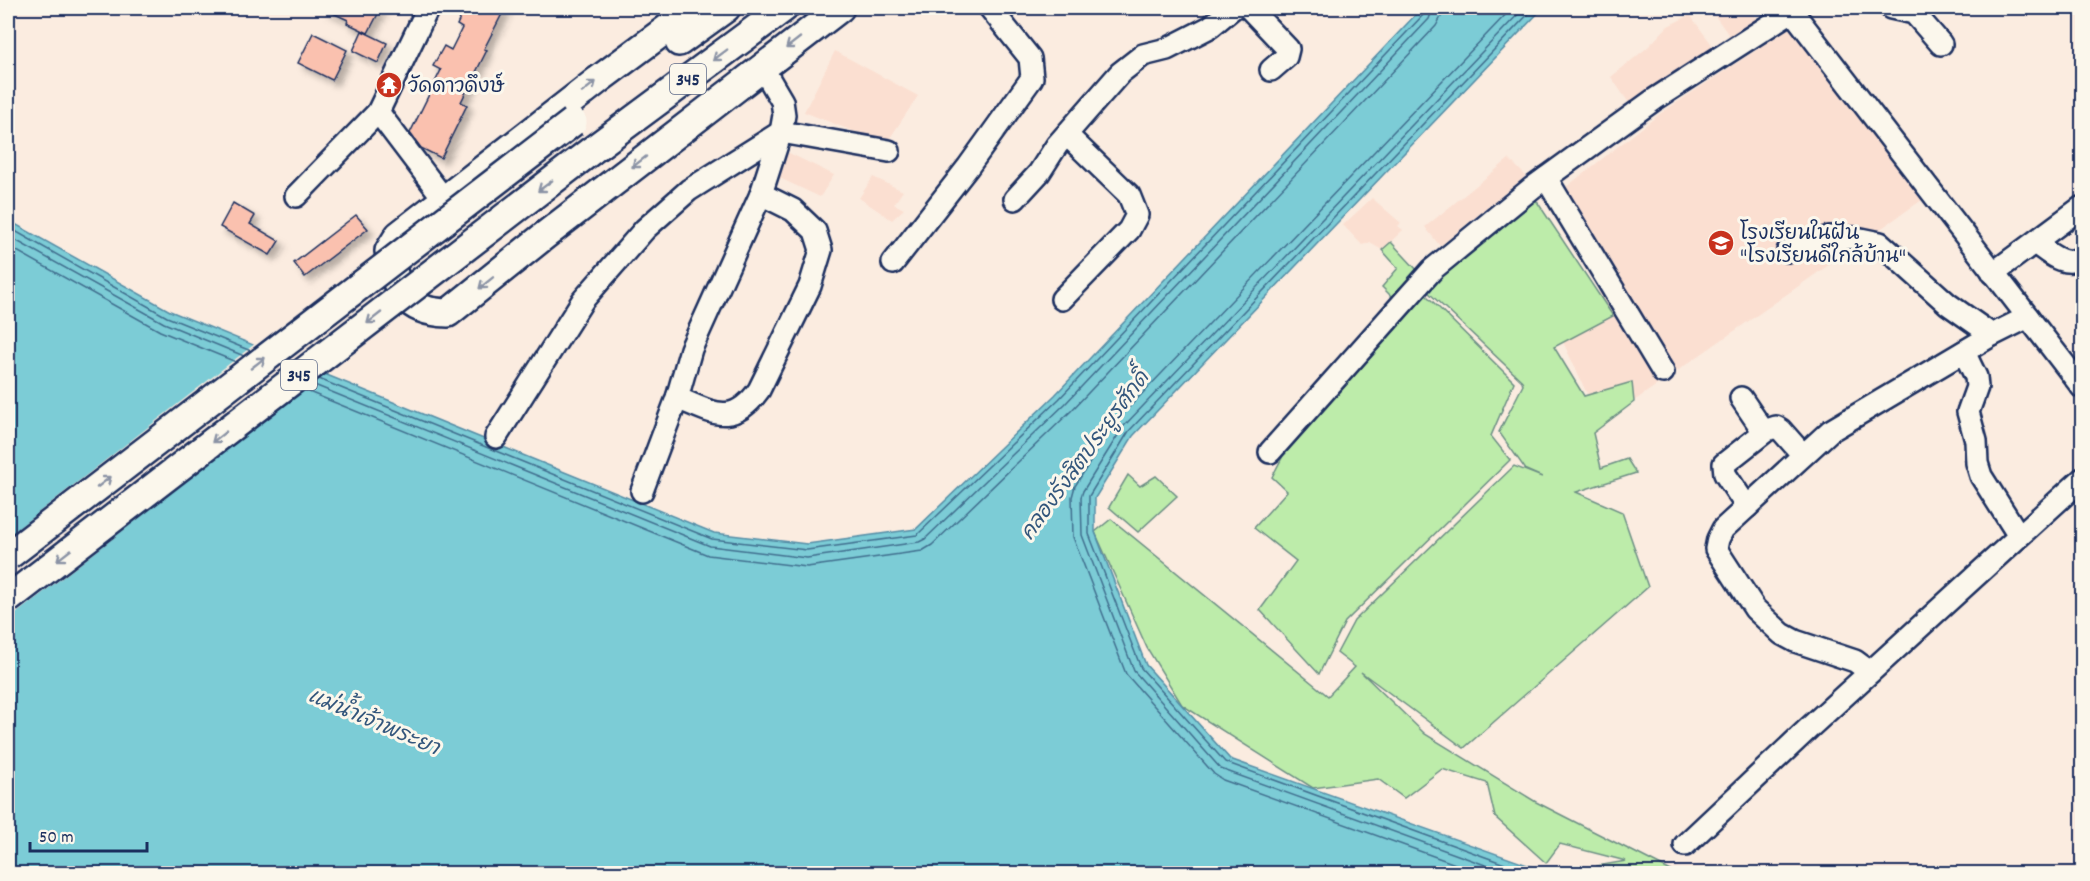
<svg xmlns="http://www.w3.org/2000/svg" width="2090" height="881" font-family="Dekko,'Playpen Sans Thai',sans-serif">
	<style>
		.built { fill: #fbdfd1 }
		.green { fill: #bdecaa; stroke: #6c8e84; stroke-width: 1.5 }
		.water { fill: #7bccd6; stroke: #558da6; stroke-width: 1.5 }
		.pier { fill: #fbece0 }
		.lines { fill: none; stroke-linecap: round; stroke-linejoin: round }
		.shore { stroke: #416e8e; stroke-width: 1.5 }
		.building { fill: #fac1af; stroke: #1b2f5e; stroke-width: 1.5; filter: url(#shadow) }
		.minor-casing { stroke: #1b2f5e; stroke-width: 26 }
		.major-casing { stroke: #1b2f5e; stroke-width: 32 }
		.minor { stroke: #fbf7ec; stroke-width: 21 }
		.major { stroke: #fbf7ec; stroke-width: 27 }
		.major-bridge-casing { stroke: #1b2f5e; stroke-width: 32; stroke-linecap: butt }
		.major-bridge { stroke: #fbf7ec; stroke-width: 27 }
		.oneway { stroke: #8b93a5 }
		.labels { text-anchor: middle; stroke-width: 6; stroke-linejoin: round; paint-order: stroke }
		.shield { fill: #fbf7ec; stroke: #5e6b89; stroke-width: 1.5 }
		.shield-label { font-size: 18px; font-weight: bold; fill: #1b2f5e }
		.poi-label { font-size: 20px; fill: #1b2f5e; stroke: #fbf7ec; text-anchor: start }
		.water-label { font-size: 21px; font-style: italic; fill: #33567c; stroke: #fbf7ec }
	</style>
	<defs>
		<filter id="shadow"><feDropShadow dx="5.5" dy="5.5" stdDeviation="3" flood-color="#0004"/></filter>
	</defs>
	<rect width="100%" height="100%" fill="#fbece0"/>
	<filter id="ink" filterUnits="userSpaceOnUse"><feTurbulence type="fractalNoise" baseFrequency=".0167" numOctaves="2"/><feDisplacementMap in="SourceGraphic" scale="12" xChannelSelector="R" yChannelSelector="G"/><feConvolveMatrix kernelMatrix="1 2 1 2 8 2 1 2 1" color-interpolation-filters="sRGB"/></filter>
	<g filter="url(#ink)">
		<!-- built -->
		<g class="built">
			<polygon points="1713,8 1748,8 1759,23 1731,38 1710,9"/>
			<polygon points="1690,15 1713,46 1695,62 1631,106 1611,77 1648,47 1668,26"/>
			<polygon points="1791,27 1922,200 1601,424 1557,329 1608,285 1552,198 1661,113"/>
			<polygon points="835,51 918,96 886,144 804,112"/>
			<polygon points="783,150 834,175 820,197 769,173"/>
			<polygon points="1509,159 1526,176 1440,246 1425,227"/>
			<polygon points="873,177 903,191 894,204 904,209 892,220 859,198"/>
			<polygon points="1372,198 1401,223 1398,226 1403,230 1382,250 1370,243 1362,245 1343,225"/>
		</g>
		<!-- green -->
		<g class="green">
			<polygon points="1534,197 1613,316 1554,347 1584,396 1632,382 1634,402 1593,433 1601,468 1627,459 1636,473 1576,492 1622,512 1648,587 1464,748 1361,672 1425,734 1536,802 1675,873 1600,873 1597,866 1626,861 1560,844 1546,863 1495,817 1487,783 1442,769 1404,798 1378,779 1313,788 1182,705 1147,648 1095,532 1111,519 1328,696 1355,667 1337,653 1354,621 1514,466 1542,477 1526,470 1499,432 1523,385 1522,381 1428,292 1440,274"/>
			<polygon points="1391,242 1418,271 1391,296 1382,287 1398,268 1382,250"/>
			<polygon points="1426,295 1514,382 1491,436 1510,460 1345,622 1319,674 1260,610 1296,561 1254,528 1287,491 1272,477 1283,456"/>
			<polygon points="1128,475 1140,486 1156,476 1177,496 1138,532 1109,507"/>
		</g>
		<!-- water -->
		<polygon class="water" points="1422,8 1543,8 1133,436 1095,498 1095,532 1146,665 1230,759 1550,873 8,873 8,220 170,311 714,533 807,544 916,529 1055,395"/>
		<!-- pier -->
		<polygon class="pier" points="256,343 327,372 8,620 8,536"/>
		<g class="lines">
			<!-- shore -->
			<g class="shore">
				<polyline points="8,227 167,317 251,351"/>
				<polyline points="8,236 164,323 244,356"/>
				<polyline points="8,246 160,331 236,362"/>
				<polyline points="319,379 712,539 807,550 917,535 1059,399 1424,14 1426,8"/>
				<polyline points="312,384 710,546 807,558 919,542 925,539 1065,404 1429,19 1433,8"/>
				<polyline points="304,390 708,555 807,567 922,551 932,545 1071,411 1436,26 1441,17 1442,8"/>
				<polyline points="1483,874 1223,780 1214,774 1126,674 1073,537 1072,497 1075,486 1116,421 1512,8"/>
				<polyline points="1510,874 1221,769 1134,671 1082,535 1081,497 1083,491 1123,427 1524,8"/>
				<polyline points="1532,874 1225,762 1141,668 1089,534 1089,496 1129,431 1534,8"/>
			</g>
		</g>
		<!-- building -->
		<g class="building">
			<polygon points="322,8 381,8 368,33 347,23 348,20"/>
			<polygon points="465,8 505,8 484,49 487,50 461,102 467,105 441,158 421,148 410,133 441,70 433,66 444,46 451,50 462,28 457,25"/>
			<polygon points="362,31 387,43 378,63 353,51"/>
			<polygon points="313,33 347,50 332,80 298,63"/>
			<polygon points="233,203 255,216 250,224 279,241 270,255 220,227"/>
			<polygon points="356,215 368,229 305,277 294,263"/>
		</g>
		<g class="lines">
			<defs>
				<g id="minor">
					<polyline points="428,8 378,112 444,199"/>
					<polyline points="1249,8 1288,49 1286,57 1271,70"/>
					<polyline points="1891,8 1914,13 1941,44"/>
					<polyline points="1792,11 2082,387"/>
					<polyline points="1546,178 1663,372"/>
					<polyline points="296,196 378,112"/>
					<polyline points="1015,199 1039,173 1057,145 1120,73 1143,55 1167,49 1210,27 1233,8"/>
					<path d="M2035,243C2049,253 2065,269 2082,257"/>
					<polyline points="1788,251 1829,237 1856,238 1880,243 1948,304 1992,335"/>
					<polyline points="893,263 968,167 1032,78 1030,58 990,8"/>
					<polyline points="1993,273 2082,207"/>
					<polyline points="1062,299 1129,230 1137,215 1129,195 1067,135"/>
					<polyline points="1964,352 1976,377 1977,387 1968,412 1976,441 1977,463 1981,476 2019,536"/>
					<path d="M677,398C712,412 732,428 759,390L810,286L821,250L815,231L793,210L761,194"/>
					<polyline points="1741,398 1764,432"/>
					<polyline points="496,437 583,300 645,229 689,190 781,132 889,151"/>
					<polyline points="1270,452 1433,269 1532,188 1655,99 1792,11 1795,8"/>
					<polyline points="642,491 677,398 691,349 761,194 781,132 784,115 782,101 762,67"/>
					<polyline points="1747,507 1725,474 1724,464 1767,430 1776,427 1781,430 1803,455"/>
					<polyline points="1870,672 1855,661 1795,641 1782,634 1755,609 1716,549 1718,539 1723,529 1830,431 1992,335 2028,317"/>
					<polyline points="1685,845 1809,728 2082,479"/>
				</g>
				<g id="major">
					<path d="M695,8L598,80L399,235L389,251C395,290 405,312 448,313L544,236L840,8"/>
					<polyline points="679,42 726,8"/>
					<polyline points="591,151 784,8"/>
				</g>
			</defs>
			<!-- minor casing -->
			<use href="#minor" class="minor-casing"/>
			<!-- major casing -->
			<use href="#major" class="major-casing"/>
			<!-- minor -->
			<use href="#minor" class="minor"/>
			<!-- major -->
			<use href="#major" class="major"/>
			<defs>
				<g id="major-bridge">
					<polyline points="8,556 573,122"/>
					<polyline points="8,599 591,151"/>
				</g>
			</defs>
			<!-- major-bridge casing -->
			<use href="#major-bridge" class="major-bridge-casing"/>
			<!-- major-bridge -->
			<use href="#major-bridge" class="major-bridge"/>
		</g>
		<!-- one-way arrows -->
		<defs><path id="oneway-shaft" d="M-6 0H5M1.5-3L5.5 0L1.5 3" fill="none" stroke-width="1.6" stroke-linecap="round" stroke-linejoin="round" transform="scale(1.5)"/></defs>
		<g class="oneway">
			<use href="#oneway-shaft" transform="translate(793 43) rotate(142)"/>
			<use href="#oneway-shaft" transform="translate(720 55) rotate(143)"/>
			<use href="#oneway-shaft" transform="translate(589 87) rotate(-38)"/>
			<use href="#oneway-shaft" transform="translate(639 162) rotate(142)"/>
			<use href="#oneway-shaft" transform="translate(545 186) rotate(143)"/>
			<use href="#oneway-shaft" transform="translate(486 283) rotate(141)"/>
			<use href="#oneway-shaft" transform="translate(374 318) rotate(142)"/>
			<use href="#oneway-shaft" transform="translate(258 363) rotate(-38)"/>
			<use href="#oneway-shaft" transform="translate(219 437) rotate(142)"/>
			<use href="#oneway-shaft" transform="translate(104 482) rotate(-38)"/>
			<use href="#oneway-shaft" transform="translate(64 555) rotate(142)"/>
		</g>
	</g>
	<!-- icons -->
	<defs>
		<symbol id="temple-disc" viewBox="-11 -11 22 22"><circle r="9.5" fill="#c8321e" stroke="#fbf7ec"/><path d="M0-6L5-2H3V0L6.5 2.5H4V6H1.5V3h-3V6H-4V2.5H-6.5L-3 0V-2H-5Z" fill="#fff"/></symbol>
		<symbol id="school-disc" viewBox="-11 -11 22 22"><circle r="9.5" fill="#c8321e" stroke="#fbf7ec"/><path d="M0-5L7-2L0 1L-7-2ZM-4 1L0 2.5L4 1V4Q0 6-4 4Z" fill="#fff"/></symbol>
	</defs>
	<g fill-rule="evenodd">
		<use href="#temple-disc" x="374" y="70" width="30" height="30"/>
		<use href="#school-disc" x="1706" y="228" width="30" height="30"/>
	</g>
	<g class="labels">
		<!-- shield labels -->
		<g class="shield">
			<rect x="670" y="64" width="36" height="30" rx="4.5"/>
			<rect x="281" y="360" width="36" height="30" rx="4.5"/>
		</g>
		<g class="shield-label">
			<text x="688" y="85">345</text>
			<text x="299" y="381">345</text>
		</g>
		<!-- poi labels -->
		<g class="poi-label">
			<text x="408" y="92">วัดดาวดึงษ์</text>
			<text x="1740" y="239">โรงเรียนในฝัน<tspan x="1740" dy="23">"โรงเรียนดีใกล้บ้าน"</tspan></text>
		</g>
		<!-- water labels -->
		<g class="water-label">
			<text transform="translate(1084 455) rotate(-54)" y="7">คลองรังสิตประยูรศักดิ์</text>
			<text transform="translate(374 721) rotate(23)" y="7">แม่น้ำเจ้าพระยา</text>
		</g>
	</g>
	<!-- margin -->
	<rect width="2090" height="881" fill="none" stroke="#fbf7ec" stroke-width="30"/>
	<rect x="15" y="15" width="2060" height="851" fill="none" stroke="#1b2f5e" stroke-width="2" filter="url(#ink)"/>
	<!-- scale -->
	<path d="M30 842v9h117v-9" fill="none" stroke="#1b2f5e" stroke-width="3"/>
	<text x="39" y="842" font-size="18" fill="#1b2f5e" stroke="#fbf7ec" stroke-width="4.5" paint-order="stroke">50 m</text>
</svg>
